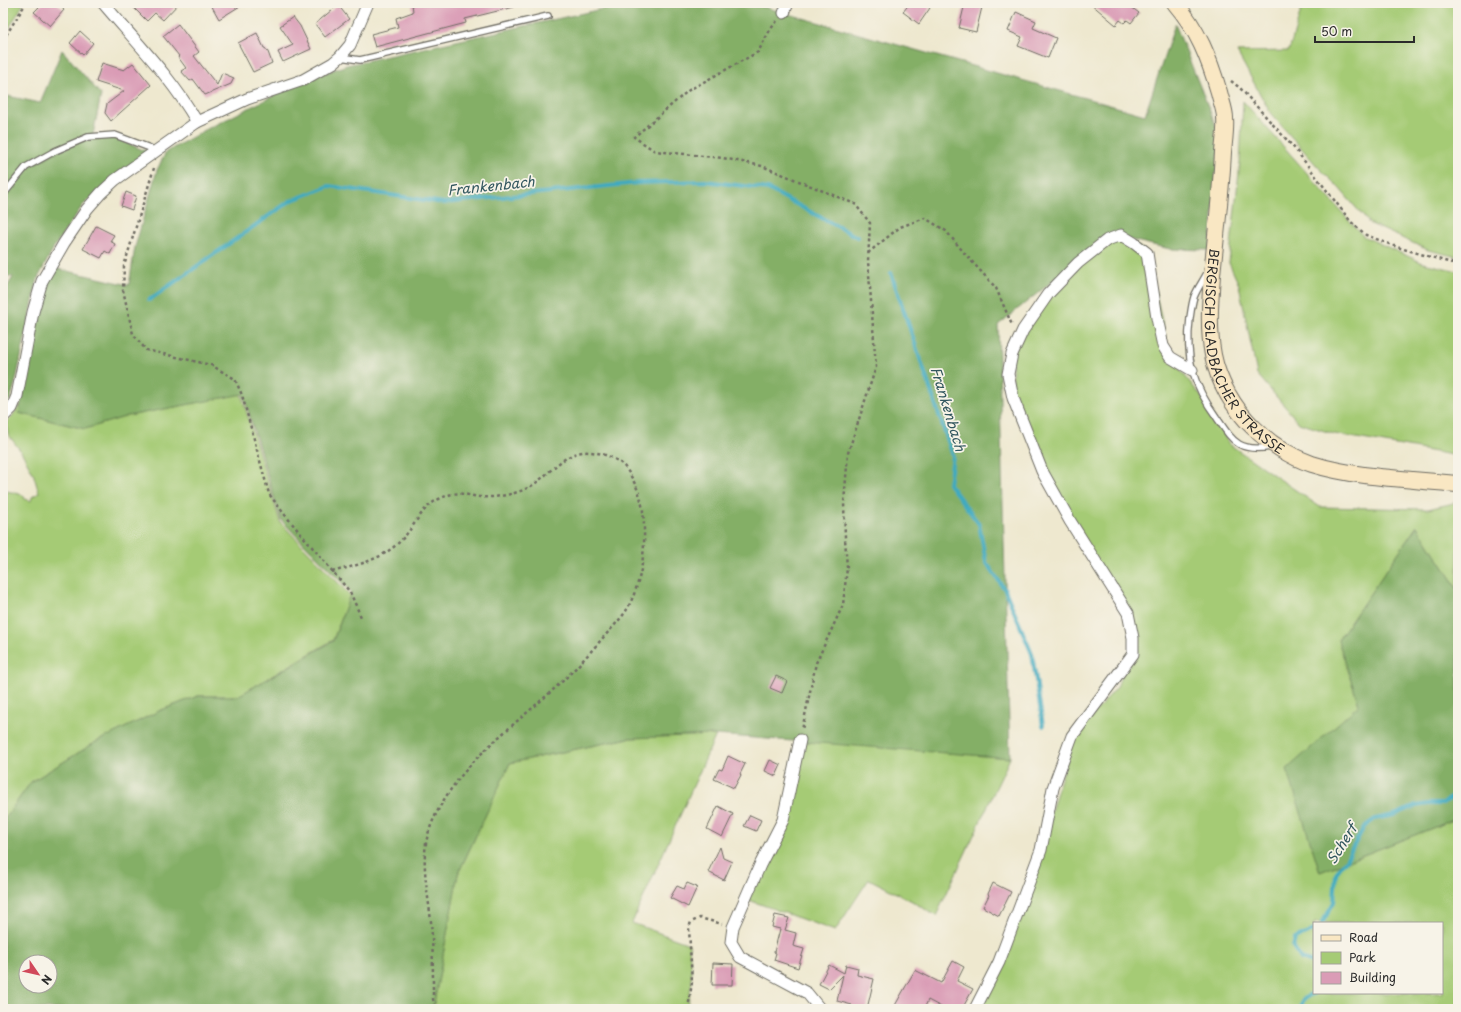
<svg xmlns="http://www.w3.org/2000/svg" width="1461" height="1012" font-family="'Playpen Sans',sans-serif">
	<style>
		.green { fill: #a5cb75; stroke: #687b50; fill-rule: evenodd }
		.forest { fill: #84af66; stroke: #586d48; fill-rule: evenodd }
		.lines { fill: none; stroke-linecap: round; stroke-linejoin: round }
		.stream { stroke: #40aac0; stroke-width: 4 }
		.building { fill: #da9cb6 }
		.lane-casing { stroke: #6f6d64; stroke-width: 8 }
		.street-casing { stroke: #6f6d64; stroke-width: 13 }
		.secondary-casing { stroke: #6f6d64; stroke-width: 18 }
		.path { stroke: #6f6d64; stroke-width: 2.5; stroke-dasharray: 3 3; stroke-linecap: butt }
		.lane { stroke: #fff; stroke-width: 5.5 }
		.street { stroke: #fff; stroke-width: 11 }
		.secondary { stroke: #f9e7c3; stroke-width: 16 }
		.labels { text-anchor: middle; stroke-width: 3.5; stroke-linejoin: round; paint-order: stroke }
		.street-label { font-size: 13px; fill: #2b2b2b; stroke: #f7f3e8 }
		.water-label { font-size: 14px; font-style: italic; fill: #32575f; stroke: #f7f3e8 }
	</style>
	<rect width="100%" height="100%" fill="#f7f3e8"/>
	<filter id="ink" filterUnits="userSpaceOnUse"><feTurbulence type="fractalNoise" baseFrequency=".025" numOctaves="2"/><feDisplacementMap in="SourceGraphic" scale="8" xChannelSelector="R" yChannelSelector="G"/><feConvolveMatrix kernelMatrix="1 2 1 2 8 2 1 2 1" color-interpolation-filters="sRGB"/></filter>
	<filter id="wash" filterUnits="userSpaceOnUse"><feTurbulence type="fractalNoise" baseFrequency=".012" numOctaves="4" result="noise"/><feDisplacementMap in="SourceGraphic" scale="16" xChannelSelector="R" yChannelSelector="G"/><feGaussianBlur stdDeviation="0.9" result="paint"/><feColorMatrix in="noise" values="0 0 0 0 0 0 0 0 0 0 0 0 0 0 0 0 0 1.4 0 .05"/><feComposite in="paint" operator="in"/></filter>
	<g filter="url(#wash)">
		<rect width="100%" height="100%" fill="#eee8cf"/>
		<!-- green -->
		<g class="green">
			<polygon points="3,3 24,3 3,38"/>
			<polygon points="1303,3 1458,3 1458,257 1428,250 1369,223 1340,189 1319,168 1271,114 1237,52 1289,51"/>
			<polygon points="1243,101 1363,236 1423,263 1458,271 1458,456 1334,434 1299,423 1257,374 1239,285 1229,263 1240,163"/>
			<path d="M1107,240L1134,243L1147,253L1170,357L1204,400L1229,444L1320,507L1428,509L1458,502V590L1417,526L1338,640L1359,705L1288,769L1320,872L1458,818V1009H977L1019,915L1074,737L1117,687L1135,637L1107,578L1070,521L1013,398L1012,354L1048,294ZM1314,923H1442V993H1314Z"/>
			<polygon points="241,394 280,522 350,595 333,640 238,696 198,696 159,711 96,742 31,782 3,821 3,484 7,491 23,495 25,499 31,501 32,497 39,493 33,473 22,453 8,434 6,422 10,419 20,405 19,413 85,429 128,416"/>
			<polygon points="716,735 632,923 689,944 692,982 687,1009 433,1009 458,874 510,763 629,738"/>
			<polygon points="800,740 1010,758 936,916 912,901 869,879 835,931 746,899 783,820"/>
		</g>
		<!-- forest -->
		<g class="forest">
			<path d="M629,3H750L1145,115L1175,24L1220,136L1210,250L1170,249L1110,235L998,325L1010,758L716,735L629,738L510,763L458,874L433,1009H3V821L31,782L96,742L159,711L198,696H238L333,641L351,592L281,520L243,394L128,416L85,429L19,413L38,321L48,282L54,268L129,285L135,247L157,170L166,152L205,130L305,80L347,65ZM26,962H50V986H26Z"/>
			<polygon points="62,50 101,95 93,135 26,167 3,194 3,95 40,103"/>
			<polygon points="88,138 115,138 148,152 83,205 54,247 38,278 16,380 10,400 3,407 3,294 13,277 3,275 3,196 27,168 55,153"/>
			<polygon points="1417,526 1458,590 1458,818 1320,872 1287,769 1359,705 1338,640"/>
		</g>
		<g class="lines">
			<!-- stream -->
			<g class="stream">
				<polyline points="891,273 953,456 949,484 979,524 986,562 1005,590 1032,654 1043,726"/>
				<polyline points="149,300 290,201 329,186 444,203 638,183 705,181 768,189 857,237"/>
				<polyline points="1322,923 1334,902 1336,873 1346,860 1364,827 1375,819 1394,815 1416,806 1428,804 1443,804 1458,792"/>
				<polyline points="1314,930 1295,939 1293,947 1301,959 1313,963 1314,965"/>
				<polyline points="1301,1009 1303,999 1314,993"/>
			</g>
		</g>
		<g id="blocks">
			<!-- building -->
			<g class="building">
				<polygon points="43,3 57,3 64,10 50,26 34,12"/>
				<polygon points="129,3 145,3 151,8 156,3 179,3 163,20 155,13 147,21"/>
				<polygon points="210,3 245,3 219,19"/>
				<polygon points="412,3 513,3 514,7 465,19 466,23 375,47 371,34 398,27 396,18 413,12"/>
				<polygon points="910,3 923,3 930,8 919,24 903,12"/>
				<polygon points="965,3 983,3 976,32 959,28"/>
				<polygon points="1090,3 1126,3 1139,13 1131,23 1127,20 1124,23 1120,20 1116,25"/>
				<polygon points="338,5 349,19 325,37 315,24"/>
				<polygon points="1016,12 1036,21 1033,28 1056,38 1048,58 1018,46 1022,37 1008,31"/>
				<polygon points="293,17 300,26 311,49 283,62 278,52 293,45 280,26"/>
				<polygon points="178,24 199,52 194,56 217,85 222,73 234,78 231,84 205,95 193,79 190,81 181,71 186,68 178,57 179,56 163,36"/>
				<polygon points="80,31 93,43 83,55 70,43"/>
				<polygon points="257,33 264,48 265,48 268,52 272,63 253,72 238,43"/>
				<polygon points="102,63 124,70 133,63 151,85 111,121 105,113 107,104 124,91 96,82"/>
				<polygon points="126,192 136,196 132,210 121,206"/>
				<polygon points="96,226 114,235 110,241 115,244 110,254 105,251 101,258 83,249"/>
				<polygon points="776,676 787,681 782,693 770,688"/>
				<polygon points="728,756 745,764 740,774 741,775 734,788 714,779 719,769 722,770"/>
				<polygon points="770,760 781,765 776,776 765,771"/>
				<polygon points="718,806 733,814 722,837 707,829"/>
				<polygon points="750,815 761,820 756,831 744,826"/>
				<polygon points="720,847 723,858 732,862 724,880 708,872"/>
				<polygon points="687,883 697,887 688,907 670,898 677,886 684,889"/>
				<polygon points="993,883 1011,892 999,916 983,907 989,895 988,894"/>
				<polygon points="775,915 789,918 785,930 796,933 793,946 804,949 798,968 774,960 776,953 774,952 780,929 772,927"/>
				<polygon points="953,961 964,967 957,981 973,989 962,1009 945,1009 928,1000 924,1009 893,1009 915,970 941,983"/>
				<polygon points="713,963 733,964 732,985 712,985"/>
				<polygon points="829,965 844,973 846,965 858,968 857,975 874,979 867,1009 850,1009 852,1005 837,1001 843,975 829,989 819,984"/>
			</g>
		</g>
	</g>
	<g filter="url(#ink)">
		<use href="#blocks" fill-opacity="0" stroke="#6f6d64" stroke-width="1"/>
		<g class="lines">
			<defs>
				<g id="lane">
					<polyline points="340,57 360,60 548,16"/>
					<polyline points="3,195 26,167 55,151 88,137 115,135 150,148 155,152"/>
					<path d="M1207,273C1203,281 1197,289 1194,297C1192,303 1191,311 1190,318C1185,359 1193,385 1217,418C1234,443 1239,452 1271,447"/>
				</g>
				<g id="street">
					<path d="M103,3C135,41 172,78 197,122"/>
					<polyline points="784,13 788,3"/>
					<polyline points="3,417 12,408 17,396 33,312 42,281 64,243 87,209 101,193 115,180 197,122 247,99 303,80 333,63 340,57 350,45 368,3"/>
					<polyline points="800,740 783,820 760,865 733,927 731,942 740,957 807,993 820,1009"/>
					<polyline points="975,1009 999,962 1041,850 1053,788 1072,736 1133,654 1133,638 1128,613 1070,521 1042,471 1013,398 1008,374 1012,354 1023,330 1048,294 1078,263 1107,240 1121,235 1134,243 1147,253 1157,318 1163,346 1170,357 1192,370"/>
				</g>
				<g id="secondary">
					<path id="s1" d="M1175,3C1198,30 1209,58 1219,92C1221,101 1225,110 1225,118C1226,129 1224,141 1223,152C1221,193 1216,234 1212,275C1210,302 1208,329 1213,355C1218,381 1234,409 1253,427C1269,443 1291,457 1312,464C1356,478 1412,479 1458,484"/>
				</g>
			</defs>
			<!-- lane casing -->
			<use href="#lane" class="lane-casing"/>
			<!-- street casing -->
			<use href="#street" class="street-casing"/>
			<!-- secondary casing -->
			<use href="#secondary" class="secondary-casing"/>
			<!-- path -->
			<g class="path">
				<polyline points="777,21 770,30 758,52 689,90 634,137 655,151 723,158 762,166 855,204 870,223 868,261 876,367 848,453 844,503 845,538 847,568 843,605 816,663 802,730"/>
				<polyline points="3,40 26,3"/>
				<polyline points="1231,81 1240,88 1295,149 1351,222 1366,235 1397,247 1458,265"/>
				<polyline points="154,168 124,266 123,290 133,334 146,350 211,365 235,379 242,395 269,494 285,515 350,592 361,617"/>
				<polyline points="868,253 900,227 925,218 946,231 966,255 996,288 1012,325"/>
				<path d="M332,572C360,564 384,560 404,537C416,524 422,507 439,499C460,489 461,495 481,497C494,498 511,495 523,490C545,482 558,455 583,452C597,451 613,456 623,465C628,470 633,480 636,486C643,501 644,516 644,532C645,558 639,589 626,611C619,621 609,631 601,640C586,657 571,674 554,689C510,729 456,766 432,823C418,855 428,889 431,922C433,948 433,973 433,999L435,1009"/>
				<polyline points="688,1009 692,982 689,928 691,922 700,918 722,924"/>
			</g>
			<!-- lane -->
			<use href="#lane" class="lane"/>
			<!-- street -->
			<use href="#street" class="street"/>
			<!-- secondary -->
			<use href="#secondary" class="secondary"/>
		</g>
	</g>
	<g class="labels">
		<!-- street labels -->
		<g class="street-label">
			<text dy="5" stroke="none"><textPath href="#s1" startOffset="372">BERGISCH GLADBACHER STRASSE</textPath></text>
		</g>
		<!-- water labels -->
		<g class="water-label">
			<text transform="translate(491 186) rotate(-6)" y="5">Frankenbach</text>
			<text transform="translate(948 409) rotate(73)" y="5">Frankenbach</text>
			<text transform="translate(1342 844) rotate(-58)" y="5">Scherf</text>
		</g>
	</g>
	<!-- margin -->
	<rect width="1461" height="1012" fill="none" stroke="#f7f3e8" stroke-width="16"/>
	<!-- legend -->
	<rect x="1313" y="922" width="130" height="72" fill="#f7f3e8" stroke="#a5a39c"/>
	<rect x="1321" y="935" width="20" height="6" fill="#f9e7c3" stroke="#a5a39c"/>
	<text x="1349" y="942" font-size="12" fill="#2b2b2b">Road</text>
	<rect x="1321" y="952" width="20" height="12" fill="#a5cb75" stroke="#a5a39c"/>
	<text x="1349" y="962" font-size="12" fill="#2b2b2b">Park</text>
	<rect x="1321" y="972" width="20" height="12" fill="#da9cb6" stroke="#a5a39c"/>
	<text x="1349" y="982" font-size="12" fill="#2b2b2b">Building</text>
	<!-- north arrow -->
	<g transform="translate(38 974) rotate(124)"><circle r="19" fill="#f7f3e8" stroke="#a5a39c"/>
	<path d="M0-3L7 15L0 10L-7 15Z" fill="#d1495b"/>
	<text y="-6" font-size="11" font-weight="bold" text-anchor="middle" fill="#2b2b2b">N</text>
	</g>
	<!-- scale -->
	<path d="M1315 36v6h99v-6" fill="none" stroke="#2b2b2b" stroke-width="2"/>
	<text x="1321" y="36" font-size="12" fill="#2b2b2b" stroke="#f7f3e8" stroke-width="3" paint-order="stroke">50 m</text>
</svg>
